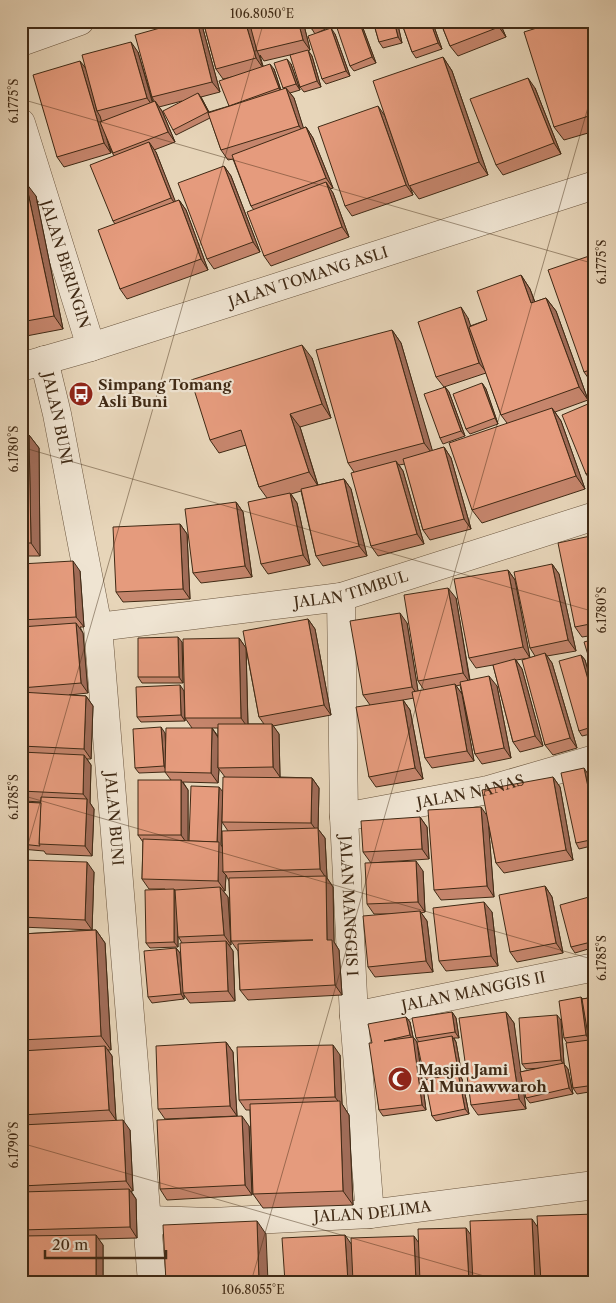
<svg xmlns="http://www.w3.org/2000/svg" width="616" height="1303" font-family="'Libre Caslon Text',serif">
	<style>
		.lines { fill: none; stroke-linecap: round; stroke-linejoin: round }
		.minor-casing { stroke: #6a553e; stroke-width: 29 }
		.minor { stroke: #efe4d2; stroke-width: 28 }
		.wall { fill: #c5856c; stroke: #402a15; fill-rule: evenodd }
		.shaded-wall { fill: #a06c58; stroke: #402a15 }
		.building { fill: #e59b7d; stroke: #402a15 }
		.ticks { fill: none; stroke: #402a15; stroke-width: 1; stroke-opacity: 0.45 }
		.labels { text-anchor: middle; stroke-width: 4.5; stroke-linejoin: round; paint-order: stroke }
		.street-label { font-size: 15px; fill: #402a15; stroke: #efe4d2 }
		.poi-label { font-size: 15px; font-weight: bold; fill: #402a15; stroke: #efe4d2; text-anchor: start }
		.neatline { fill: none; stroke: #402a15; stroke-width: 2 }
		.ticks-label { font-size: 12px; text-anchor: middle; fill: #402a15 }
	</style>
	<rect width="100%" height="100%" fill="#e7d5b9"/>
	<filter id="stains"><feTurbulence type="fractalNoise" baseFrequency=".004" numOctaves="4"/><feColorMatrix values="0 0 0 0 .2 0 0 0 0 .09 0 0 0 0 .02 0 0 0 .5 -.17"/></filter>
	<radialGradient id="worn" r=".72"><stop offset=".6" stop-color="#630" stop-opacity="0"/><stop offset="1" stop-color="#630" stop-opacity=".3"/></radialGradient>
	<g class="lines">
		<defs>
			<g id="minor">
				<polyline points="21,42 80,21"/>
				<path id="s1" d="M21,123L91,347"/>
				<path id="s2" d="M44,360L57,414L98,627L152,1282"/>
				<path id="s3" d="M21,367L91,347L595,185"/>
				<path id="s4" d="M341,597L344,817L354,1016L370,1214"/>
				<path id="s5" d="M98,627L341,597L595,516"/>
				<path id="s6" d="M344,817L488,790L595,759"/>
				<path id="s7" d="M354,1016L595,967"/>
				<path id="s8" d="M148,1220L212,1222L370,1214L595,1185"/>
			</g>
		</defs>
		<!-- minor casing -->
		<use href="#minor" class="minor-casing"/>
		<!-- minor -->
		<use href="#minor" class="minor"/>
	</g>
	<!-- wall -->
	<g class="wall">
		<polygon points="185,21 198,21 203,29 220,92 201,97 209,112 229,106 232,77 223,79 216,69 203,21 303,21 310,50 308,51 312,56 321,87 304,92 300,87 294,54 264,61 260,55 263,66 274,69 281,90 284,89 283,88 291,64 300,90 290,93 294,98 303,128 306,127 313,138 333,188 330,189 333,193 349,237 271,266 264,256 254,210 251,206 233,159 228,160 221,150 210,118 176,135 173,130 182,101 159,107 162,111 175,142 154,150 156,152 175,202 179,200 186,210 208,270 127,299 120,289 115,224 113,221 114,156 108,144 111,153 64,167 57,157 86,70 138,52 153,102 154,101 152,97"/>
		<polygon points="307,21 334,21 336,24 317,33 335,34 350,76 326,84 322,79 315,34"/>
		<polygon points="373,21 397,21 402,43 383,48 379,42"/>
		<polygon points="401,21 432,21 442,49 416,58 412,52"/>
		<polygon points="440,21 499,21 506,37 458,56 450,46"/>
		<polygon points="595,21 595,131 564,140 554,127"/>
		<polygon points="361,23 376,63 354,71 350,66"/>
		<polygon points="443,57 452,71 488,175 419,199 410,187 413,195 352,216 345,206 385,116"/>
		<polygon points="535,88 561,154 503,175 496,165"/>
		<polygon points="224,166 231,176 260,252 214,269 207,259"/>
		<polygon points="21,184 36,196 63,329 21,337"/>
		<polygon points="595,254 595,381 591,382 584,372"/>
		<polygon points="521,275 530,289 535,302 546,298 556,311 588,400 555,412 561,421 585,489 482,523 472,510 507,423 501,415 486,373 444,387 436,377 468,318 470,326 487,320"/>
		<polygon points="392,330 401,343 432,451 444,447 451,458 471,529 430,540 423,530 405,464 399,465 403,471 424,544 378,556 371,546 354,472 348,463"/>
		<polygon points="312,358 331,418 300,427 318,485 344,479 351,489 367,556 323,566 316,556 301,491 291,494 297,503 310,565 268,574 261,564 267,498 259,487 246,445 219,453 210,440"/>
		<polygon points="482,383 486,389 498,424 470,434 466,429"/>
		<polygon points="445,387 449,392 465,436 443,444 440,438"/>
		<polygon points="595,401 595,484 593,484 586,474"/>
		<polygon points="21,435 29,435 39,448 40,556 21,556"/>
		<polygon points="236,502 243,512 252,577 201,583 193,573"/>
		<polygon points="180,524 187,534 190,599 123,602 116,592"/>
		<polygon points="595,535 595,635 582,637 575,627"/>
		<polygon points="21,564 80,571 84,627 80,627 83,633 88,693 69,695 86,696 93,706 91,759 87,759 91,765 90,803 94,809 92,856 46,854 44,851 21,849 21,802 41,803 41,802 24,801 21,797"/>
		<polygon points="552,564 559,574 576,651 547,656 552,663 577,748 553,755 545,745 530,658 516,660 522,669 543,746 520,752 513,742 493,665 476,668 469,658 508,570 515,580 530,658 535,656 530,648"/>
		<polygon points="456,598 470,680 497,686 511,758 482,764 475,754 460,685 456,686 462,694 474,761 432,768 425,758 414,698 403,700 410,710 423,779 376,787 369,777 370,705 363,695 407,623 418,691 424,690 418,681"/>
		<path d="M308,619L315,629L331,715L273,726L279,734L280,777L312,778L319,788L318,829L325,838L327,878L333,887L334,942L339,950L342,995L248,1000L240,990L238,951L231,941L229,881L226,875L225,891H223L228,897L231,945H229L233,951L235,1001L190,1003L184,995V999L152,1003L148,997L176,948L180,953L181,966L182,943L178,936V947L150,948L146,943L165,889H149L142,879L143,842L138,835L171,780L165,772L139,773L135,768L165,733L166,744L192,728L185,718L239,638L246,648ZM246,648L259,717L264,724H248ZM212,728H218V736ZM219,769L225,777L223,792L189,841H188V790L183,782L218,783ZM222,804V822L228,831L222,847L221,845Z"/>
		<polygon points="182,642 183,683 142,683 138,677"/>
		<polygon points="581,655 585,660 595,696 595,733 582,736 579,731"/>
		<polygon points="184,691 185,721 141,722 137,717"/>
		<polygon points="588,774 595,807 595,845 579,849 576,843"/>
		<polygon points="553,777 560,787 573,860 504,873 496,863 488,821 494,897 441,900 434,890 487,816"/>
		<polygon points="420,817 427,827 429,859 371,863 363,852"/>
		<polygon points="21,860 94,872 92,930 21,927"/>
		<polygon points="423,871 425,912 421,913 427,921 433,972 375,977 368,967 393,914 374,914 367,904"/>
		<polygon points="545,886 552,897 563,953 517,962 510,952"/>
		<polygon points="593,903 595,908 595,947 575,953 571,947"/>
		<polygon points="492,912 498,966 446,971 439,961"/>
		<polygon points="96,930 105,943 111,1050 108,1050 112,1056 116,1120 130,1130 133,1191 131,1191 136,1199 137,1238 98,1239 103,1245 103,1282 21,1282 21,934"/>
		<polygon points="581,997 582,999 595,997 595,1091 577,1094 573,1088 567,1043 564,1038"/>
		<polygon points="452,1012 456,1018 459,1038 454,1038 456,1042 462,1076 460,1076 462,1079 469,1114 436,1121 432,1116 427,1080 424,1076 419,1042 416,1038"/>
		<polygon points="506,1012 514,1023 520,1072 542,1068 526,1069 522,1064 561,1020 564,1064 568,1069 573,1094 530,1103 526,1098 521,1075 526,1109 478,1115 471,1105"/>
		<polygon points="406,1017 410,1022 413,1037 417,1042 426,1110 383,1116 379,1110 372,1043"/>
		<polygon points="226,1042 233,1052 237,1116 165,1119 158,1109"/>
		<polygon points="340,1055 342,1104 349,1115 353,1205 263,1208 253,1194 250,1110 246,1110 239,1100"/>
		<polygon points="249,1126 252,1195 167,1200 160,1189"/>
	</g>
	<!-- shaded-wall -->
	<g class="shaded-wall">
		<polygon points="197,21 198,21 203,29 220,92 212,82"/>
		<polygon points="245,21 250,21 257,51 259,55 263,68 256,58"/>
		<polygon points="298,21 303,21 310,50 303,40"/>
		<polygon points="359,21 360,21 361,23 376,63 372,57"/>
		<polygon points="394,21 397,21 402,43 398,37"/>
		<polygon points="430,21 432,21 442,49 438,43"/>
		<polygon points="496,21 499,21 506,37 499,27"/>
		<polygon points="331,28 335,34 350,76 346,71"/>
		<polygon points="131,42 138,52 154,108 147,98"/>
		<polygon points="308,50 312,56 321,87 317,81"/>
		<polygon points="443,57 452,71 488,175 479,162"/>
		<polygon points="287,59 291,64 300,90 296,84"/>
		<polygon points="80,61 88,71 97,111 100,116 111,153 104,143"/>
		<polygon points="270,64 274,69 282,94 279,88"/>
		<polygon points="528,78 535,88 561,154 554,143"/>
		<polygon points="286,88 294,98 306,136 299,126"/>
		<polygon points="198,93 202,99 212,118 208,112"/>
		<polygon points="155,101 162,111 175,142 168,132"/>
		<polygon points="378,106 385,116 413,195 406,185"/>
		<polygon points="306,127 313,138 333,188 326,178"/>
		<polygon points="149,142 156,152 178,208 171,198"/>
		<polygon points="224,166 231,176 260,252 253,242"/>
		<polygon points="326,182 333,193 349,237 342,227"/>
		<polygon points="26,183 36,196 63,329 54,316"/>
		<polygon points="179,200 186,210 208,270 201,259"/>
		<polygon points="521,275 530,289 540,317 531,303"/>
		<polygon points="546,298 556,311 588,400 579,387"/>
		<polygon points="461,307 468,318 487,373 479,363"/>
		<polygon points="392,330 401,343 434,456 424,443"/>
		<polygon points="302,345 312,358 331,418 322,404"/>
		<polygon points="482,383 486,389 498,424 495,418"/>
		<polygon points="445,387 449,392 465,436 461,431"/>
		<polygon points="552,408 561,421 585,489 576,476"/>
		<polygon points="290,414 300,427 318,486 309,472"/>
		<polygon points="29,435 39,448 40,556 31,543"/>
		<polygon points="444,447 451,458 471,529 464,519"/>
		<polygon points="396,461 403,471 424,544 417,534"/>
		<polygon points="344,479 351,489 367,556 359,546"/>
		<polygon points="290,493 297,503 310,565 303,555"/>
		<polygon points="236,502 243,512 252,577 245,566"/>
		<polygon points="180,524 187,534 190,599 183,589"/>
		<polygon points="73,561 80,571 84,627 76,617"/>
		<polygon points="552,564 559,574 576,651 568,640"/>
		<polygon points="508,570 515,580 530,658 523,647"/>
		<polygon points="448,588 456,598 470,683 463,673"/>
		<polygon points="400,613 407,623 419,697 412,687"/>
		<polygon points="308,619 315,629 331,715 324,705"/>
		<polygon points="76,623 83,633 88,693 81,683"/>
		<polygon points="178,637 182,642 183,683 179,677"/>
		<polygon points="239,638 246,648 248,728 241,718"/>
		<polygon points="545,653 552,663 577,748 570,738"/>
		<polygon points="581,655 585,660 595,696 595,704"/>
		<polygon points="515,659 522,669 543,746 535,736"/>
		<polygon points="489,676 497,686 511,758 504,748"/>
		<polygon points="455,684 462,694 474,761 467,751"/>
		<polygon points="180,685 184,691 185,721 181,715"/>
		<polygon points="86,696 93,706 91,759 84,749"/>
		<polygon points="403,700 410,710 423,779 415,768"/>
		<polygon points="272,724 279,734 280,777 273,767"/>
		<polygon points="161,727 165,733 167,772 164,766"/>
		<polygon points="212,728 219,739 218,768 219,769 218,783 211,773"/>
		<polygon points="84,755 91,765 90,803 94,809 92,856 85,846 87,799 83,794"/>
		<polygon points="584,768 588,774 595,807 595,820"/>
		<polygon points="553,777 560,787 573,860 566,850"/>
		<polygon points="312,778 319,788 318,829 325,838 327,878 333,887 334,942 339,950 342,995 335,985 327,940 326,878 320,869 318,833 311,823"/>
		<polygon points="181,780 188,790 188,845 181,835"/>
		<polygon points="219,787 223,792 221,845 226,852 223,872 226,875 225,891 218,881 217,844"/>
		<polygon points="481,807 488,817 494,897 487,886"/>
		<polygon points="420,817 427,827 429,859 422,849"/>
		<polygon points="416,861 423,871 425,912 418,902"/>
		<polygon points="87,862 94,872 92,930 85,920"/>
		<polygon points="545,886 552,897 563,953 556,943"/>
		<polygon points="220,887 228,897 231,945 224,935"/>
		<polygon points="174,889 177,895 178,947 174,942"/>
		<polygon points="589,897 593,903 595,908 595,917"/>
		<polygon points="484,902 492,912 498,966 491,956"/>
		<polygon points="420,911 427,921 433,972 426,961"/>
		<polygon points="96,930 105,943 111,1050 101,1036"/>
		<polygon points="226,941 233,951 235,1001 228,991"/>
		<polygon points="176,948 180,953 184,993 183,993 184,995 184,999 181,994"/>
		<polygon points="581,997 585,1003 590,1041 586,1035"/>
		<polygon points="452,1012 456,1018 459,1038 455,1032"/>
		<polygon points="506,1012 514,1023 526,1109 519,1099"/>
		<polygon points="557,1015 561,1020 564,1064 568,1069 573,1094 569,1088 564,1066 561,1060"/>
		<polygon points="406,1017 410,1022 413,1037 417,1042 426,1110 422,1105 413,1040 410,1035"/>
		<polygon points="452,1036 456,1042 462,1076 458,1070"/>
		<polygon points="226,1042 233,1052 237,1116 230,1106"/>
		<polygon points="333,1045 340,1055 342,1104 349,1115 353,1205 343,1191 340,1104 335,1097"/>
		<polygon points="105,1046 112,1056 116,1120 109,1110"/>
		<polygon points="458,1073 462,1079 469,1114 465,1109"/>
		<polygon points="242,1116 249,1126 252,1195 245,1185"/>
		<polygon points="123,1120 130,1130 133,1191 126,1181"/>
		<polygon points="129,1189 136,1199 137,1238 130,1227"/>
		<polygon points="532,1219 539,1229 541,1282 535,1282"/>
		<polygon points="257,1221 266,1234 268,1282 259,1282"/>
		<polygon points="466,1228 473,1238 475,1282 469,1282"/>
		<polygon points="96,1235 103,1245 103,1282 96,1282"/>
		<polygon points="345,1235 352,1245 354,1282 348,1282"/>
		<polygon points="414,1236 421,1246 422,1282 416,1282"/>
	</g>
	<!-- building -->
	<g class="building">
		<polygon points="185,21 197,21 212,82 152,97 135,35"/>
		<polygon points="203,21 245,21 256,58 216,69"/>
		<polygon points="249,21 298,21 303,40 257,51"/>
		<polygon points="307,21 327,21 311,29"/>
		<polygon points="346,21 359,21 372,57 350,66 336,25"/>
		<polygon points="373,21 394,21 398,37 379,42"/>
		<polygon points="401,21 430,21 438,43 412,52"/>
		<polygon points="440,21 496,21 499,27 450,46"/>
		<polygon points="559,21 595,21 595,114 554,127 524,32"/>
		<polygon points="331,28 346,71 322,79 308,36"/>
		<polygon points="131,42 147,98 97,111 82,55"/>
		<polygon points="308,50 317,81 300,87 290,55"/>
		<polygon points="443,57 479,162 409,186 373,81"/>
		<polygon points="287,59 296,84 283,88 274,63"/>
		<polygon points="80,61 104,143 57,157 33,75"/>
		<polygon points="270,64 279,88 229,106 219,81"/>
		<polygon points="528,78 554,143 496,165 470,99"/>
		<polygon points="286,88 299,126 221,150 208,113"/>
		<polygon points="198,93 208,112 173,130 163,111"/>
		<polygon points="155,101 168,132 113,153 100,122"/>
		<polygon points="378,106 406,185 345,206 318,127"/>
		<polygon points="306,127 326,178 251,206 232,155"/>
		<polygon points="149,142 171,198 113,221 90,165"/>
		<polygon points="224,166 253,242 207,259 178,183"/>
		<polygon points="326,182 342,227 264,256 247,212"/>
		<polygon points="26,183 54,316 21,322 21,184"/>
		<polygon points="179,200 201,259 120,289 98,230"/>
		<polygon points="595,254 595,368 584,372 548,270"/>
		<polygon points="521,275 531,303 546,298 579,387 501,415 469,327 487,320 477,291"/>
		<polygon points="461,307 479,363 436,377 418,322"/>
		<polygon points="392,330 424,443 348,463 316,350"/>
		<polygon points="302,345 322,404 290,414 309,472 259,487 241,430 210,440 191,380"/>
		<polygon points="482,383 495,418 466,429 453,394"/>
		<polygon points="445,387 461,431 440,438 424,394"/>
		<polygon points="595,401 595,471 586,474 562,415"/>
		<polygon points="552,408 576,476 472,510 449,443"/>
		<polygon points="21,435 29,435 31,543 21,543"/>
		<polygon points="444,447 464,519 423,530 403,459"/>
		<polygon points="396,461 417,534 371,546 351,473"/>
		<polygon points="344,479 359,546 316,556 301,489"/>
		<polygon points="290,493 303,555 261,564 248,502"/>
		<polygon points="236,502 245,566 193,573 185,509"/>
		<polygon points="180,524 183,589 116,592 113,527"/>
		<polygon points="595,535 595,623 575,627 558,543"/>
		<polygon points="73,561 76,617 21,620 21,564"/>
		<polygon points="552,564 568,640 530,648 514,572"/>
		<polygon points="508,570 523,647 469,658 454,579"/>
		<polygon points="448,588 463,673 418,681 404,595"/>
		<polygon points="400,613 412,687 363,695 350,621"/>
		<polygon points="308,619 324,705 259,717 243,631"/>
		<polygon points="76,623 81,683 21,688 21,627"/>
		<polygon points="178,637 179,677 138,677 138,638"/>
		<polygon points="239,638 241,718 185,718 183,639"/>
		<polygon points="595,639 595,670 593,671 584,642"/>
		<polygon points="545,653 570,738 545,745 522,660"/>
		<polygon points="581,655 595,704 595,726 579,731 559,661"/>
		<polygon points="515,659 535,736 513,742 493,665"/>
		<polygon points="595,670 595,679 592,671"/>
		<polygon points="489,676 504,748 475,754 460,682"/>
		<polygon points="455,684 467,751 425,758 412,692"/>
		<polygon points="180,685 181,715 137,717 136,687"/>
		<polygon points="21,692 86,696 84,749 21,746"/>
		<polygon points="403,700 415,768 369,777 356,707"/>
		<polygon points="218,724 272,724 273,767 218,768"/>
		<polygon points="161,727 164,766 135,768 133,729"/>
		<polygon points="166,728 212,728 211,773 165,772"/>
		<polygon points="21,752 84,755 83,794 21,791"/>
		<polygon points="584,768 595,820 595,839 576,843 561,773"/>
		<polygon points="223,777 312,778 311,823 222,822"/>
		<polygon points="553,777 566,850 496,863 482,790"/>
		<rect x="138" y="780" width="43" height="55"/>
		<polygon points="593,785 595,785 595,796"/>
		<polygon points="191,786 219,787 217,842 189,841"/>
		<polygon points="41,797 87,799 85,846 39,844"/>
		<polygon points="21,802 41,803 39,844 40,846 21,844"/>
		<polygon points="481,807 487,886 434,890 428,810"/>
		<polygon points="420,817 422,849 363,852 361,821"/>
		<polygon points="318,828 320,869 223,872 222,831"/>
		<polygon points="143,839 219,842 218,881 142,879"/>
		<polygon points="21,860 87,862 85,920 21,917"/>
		<polygon points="416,861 418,902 367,904 365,863"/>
		<polygon points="326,876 327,940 332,940 335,985 240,990 238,944 313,940 231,941 229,878"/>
		<polygon points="545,886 556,943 510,952 499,895"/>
		<polygon points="220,887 224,935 178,937 175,890"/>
		<polygon points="174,889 174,942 146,943 145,890"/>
		<polygon points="589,897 595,917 595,941 571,947 560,905"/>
		<polygon points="484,902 491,956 439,961 433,908"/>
		<polygon points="420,911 426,961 368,967 363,916"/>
		<polygon points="96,930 101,1036 21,1040 21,934"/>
		<polygon points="226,941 228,991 183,993 180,943"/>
		<polygon points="176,948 181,994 148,997 144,951"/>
		<polygon points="581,997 586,1035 564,1038 559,1001"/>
		<polygon points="595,997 595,1077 582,999"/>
		<polygon points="452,1012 455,1032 416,1038 412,1018"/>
		<polygon points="506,1012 519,1099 471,1105 459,1018"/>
		<polygon points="557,1015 561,1060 522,1064 519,1018"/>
		<polygon points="406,1017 410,1035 384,1041 413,1037 422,1105 379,1110 369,1043 372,1043 368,1024"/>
		<polygon points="452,1036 458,1070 424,1076 417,1042"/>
		<polygon points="589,1040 595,1085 573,1088 566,1043"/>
		<polygon points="226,1042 230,1106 158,1109 156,1046"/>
		<polygon points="333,1045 335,1097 239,1100 237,1047"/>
		<polygon points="105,1046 109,1110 21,1115 21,1051"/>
		<polygon points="564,1063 569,1088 526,1098 520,1072"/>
		<polygon points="458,1073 465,1109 432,1116 425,1080"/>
		<polygon points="340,1101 343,1191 253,1194 250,1104"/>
		<polygon points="242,1116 245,1185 160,1189 157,1120"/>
		<polygon points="123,1120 126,1181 21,1186 21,1125"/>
		<polygon points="129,1189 130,1227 21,1230 21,1192"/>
		<polygon points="595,1214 595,1282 541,1282 537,1216"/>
		<polygon points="532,1219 535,1282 473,1282 470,1221"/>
		<polygon points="257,1221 259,1282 166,1282 163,1225"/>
		<polygon points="466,1228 469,1282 420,1282 418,1229"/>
		<polygon points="96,1235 96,1282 21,1282 21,1236"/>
		<polygon points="345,1235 348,1282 285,1282 282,1238"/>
		<polygon points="414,1236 416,1282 353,1282 351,1238"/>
	</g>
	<!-- ticks -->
	<path class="ticks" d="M21,99L595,264M21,447L595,612M21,795L595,960M21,869L264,21M21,1143L505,1282M251,1282L595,83"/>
	<!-- icons -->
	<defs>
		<symbol id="bus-disc" viewBox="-11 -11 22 22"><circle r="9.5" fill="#8f2418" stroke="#efe4d2"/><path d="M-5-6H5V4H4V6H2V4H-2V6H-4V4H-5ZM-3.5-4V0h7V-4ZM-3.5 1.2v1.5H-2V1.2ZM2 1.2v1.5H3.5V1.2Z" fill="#fff"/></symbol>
		<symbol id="mosque-disc" viewBox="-11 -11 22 22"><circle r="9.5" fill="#8f2418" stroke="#efe4d2"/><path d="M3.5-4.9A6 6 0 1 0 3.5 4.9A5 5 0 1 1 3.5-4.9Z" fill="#fff"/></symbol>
	</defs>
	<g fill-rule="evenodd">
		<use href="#bus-disc" x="67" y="380" width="28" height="28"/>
		<use href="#mosque-disc" x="386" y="1065" width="28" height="28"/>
	</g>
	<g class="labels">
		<!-- street labels -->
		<g class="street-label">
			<text dy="5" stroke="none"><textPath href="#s1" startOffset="148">JALAN BERINGIN</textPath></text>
			<text dy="5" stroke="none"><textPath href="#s3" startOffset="301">JALAN TOMANG ASLI</textPath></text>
			<text dy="5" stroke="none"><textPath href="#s2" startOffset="60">JALAN BUNI</textPath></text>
			<text dy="5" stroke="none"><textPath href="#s5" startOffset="256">JALAN TIMBUL</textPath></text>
			<text dy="5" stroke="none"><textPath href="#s6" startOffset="129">JALAN NANAS</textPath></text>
			<text dy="5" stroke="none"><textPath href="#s2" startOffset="465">JALAN BUNI</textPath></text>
			<text dy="5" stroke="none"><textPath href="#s4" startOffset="309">JALAN MANGGIS I</textPath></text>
			<text dy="5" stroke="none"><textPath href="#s7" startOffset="122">JALAN MANGGIS II</textPath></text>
			<text dy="5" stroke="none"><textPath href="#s8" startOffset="225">JALAN DELIMA</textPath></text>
		</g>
		<!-- poi labels -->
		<g class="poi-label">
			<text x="98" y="390">Simpang Tomang<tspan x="98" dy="17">Asli Buni</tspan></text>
			<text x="418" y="1075">Masjid Jami<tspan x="418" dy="17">Al Munawwaroh</tspan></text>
		</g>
	</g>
	<!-- margin -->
	<rect width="616" height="1303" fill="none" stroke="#e7d5b9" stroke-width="55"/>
	<!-- scale -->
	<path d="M45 1250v8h121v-8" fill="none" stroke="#402a15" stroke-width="2.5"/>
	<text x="52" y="1250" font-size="15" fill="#402a15" stroke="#efe4d2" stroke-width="4" paint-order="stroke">20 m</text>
	<rect x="28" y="28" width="560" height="1248" class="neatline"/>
	<g class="ticks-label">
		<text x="262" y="18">106.8050°E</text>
		<text transform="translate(14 101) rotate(-90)" y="4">6.1775°S</text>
		<text transform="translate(602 262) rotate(-90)" y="4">6.1775°S</text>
		<text transform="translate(14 449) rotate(-90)" y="4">6.1780°S</text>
		<text transform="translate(602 610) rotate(-90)" y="4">6.1780°S</text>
		<text transform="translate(14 797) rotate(-90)" y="4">6.1785°S</text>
		<text transform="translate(602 958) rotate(-90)" y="4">6.1785°S</text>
		<text transform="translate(14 1145) rotate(-90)" y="4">6.1790°S</text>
		<text x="253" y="1294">106.8055°E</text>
	</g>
	<rect width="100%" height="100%" filter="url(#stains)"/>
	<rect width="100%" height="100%" fill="url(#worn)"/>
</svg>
